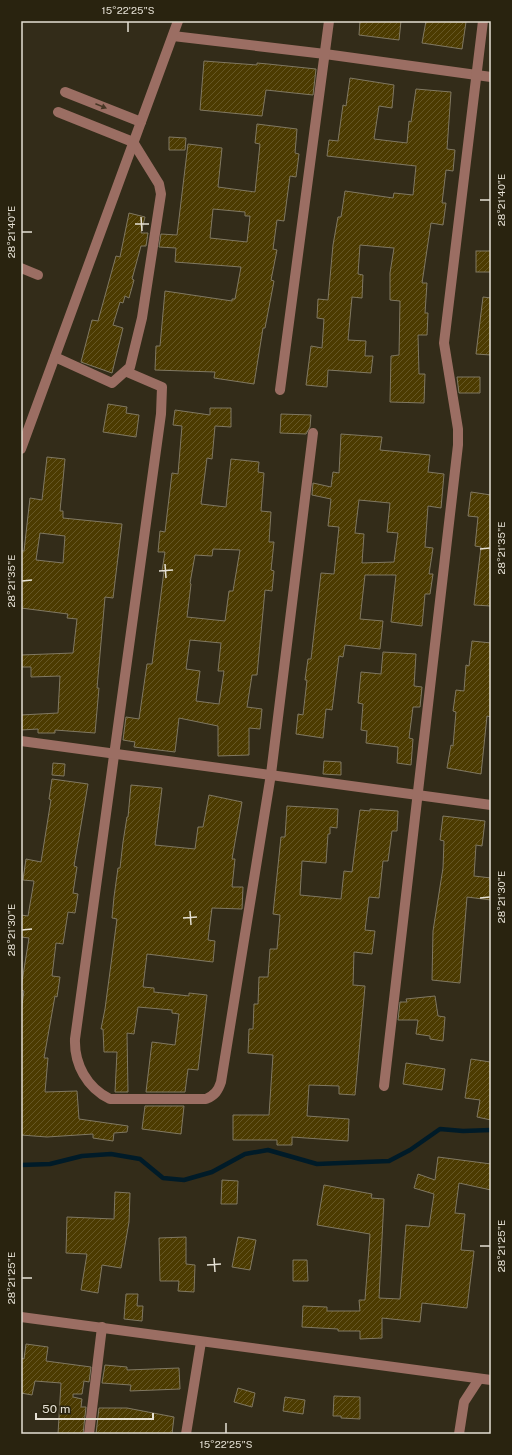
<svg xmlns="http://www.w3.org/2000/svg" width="512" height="1455" font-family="'Public Sans',sans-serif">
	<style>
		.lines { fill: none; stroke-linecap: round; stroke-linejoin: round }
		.stream { stroke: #001b28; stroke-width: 4.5 }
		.building { fill: url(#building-hatch); stroke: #807862; fill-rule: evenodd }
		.minor { stroke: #9b6e63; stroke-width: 10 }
		.oneway { fill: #463624 }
		.ticks { fill: none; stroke: #e5e0d4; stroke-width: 1.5 }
		.neatline { fill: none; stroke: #e5e0d4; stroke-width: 1.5 }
		.ticks-label { font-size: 10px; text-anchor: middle; fill: #e5e0d4 }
	</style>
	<defs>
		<pattern id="building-hatch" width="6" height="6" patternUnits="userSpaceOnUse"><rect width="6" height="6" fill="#4c3b01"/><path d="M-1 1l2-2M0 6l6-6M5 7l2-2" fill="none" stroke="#665725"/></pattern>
	</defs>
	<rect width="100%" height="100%" fill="#332c19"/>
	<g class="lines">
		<!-- stream -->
		<polyline class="stream" points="21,1165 50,1164 82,1156 111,1154 140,1159 163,1178 184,1180 212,1172 245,1154 268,1150 317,1164 389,1161 410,1150 440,1129 463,1131 491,1130"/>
	</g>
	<!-- building -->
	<g class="building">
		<polygon points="360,21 401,21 399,40 359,35"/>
		<polygon points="426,21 466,22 462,49 422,43"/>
		<polygon points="204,61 257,65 257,63 268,64 316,69 313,95 266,90 262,116 200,110"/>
		<polygon points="350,78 394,85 392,108 379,106 374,139 407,143 409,121 411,122 416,89 451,92 447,149 455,150 453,171 446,170 442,203 446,203 443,225 431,223 422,283 427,283 425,313 428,313 427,335 418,335 419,374 425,374 424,403 390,402 391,356 399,355 400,301 390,300 390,273 394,248 360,245 358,274 363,275 362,298 352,297 348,340 366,341 365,356 373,356 371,373 328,370 327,387 306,385 311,346 322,348 324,319 317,318 318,299 328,300 333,245 338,217 341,217 345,191 393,198 394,193 413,195 416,166 327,156 329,140 338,141 343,105 346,106"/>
		<path d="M257,124L297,129L295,153L299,154L296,177L290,176L284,221L277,220L273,249L277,250L271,280L274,281L265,328H263L254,384L214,378L215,372L155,370L156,346H160L165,291L232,301V299H235L241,267L175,262L176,248L159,247L161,234L177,235L188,144L222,148L218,187L255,192L260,144L255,143ZM213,209L245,212V216H250L247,242L210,238Z"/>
		<polygon points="169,137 186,138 185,150 169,150"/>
		<polygon points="129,213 145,217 141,233 148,233 146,246 141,246 132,279 134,280 129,298 125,296 123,303 120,302 113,325 123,328 112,373 81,362 92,320 98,321 116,256 120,257"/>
		<rect x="476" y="251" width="15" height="21"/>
		<polygon points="483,297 491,298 491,355 476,354"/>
		<polygon points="457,377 480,377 480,393 459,393"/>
		<polygon points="108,404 127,407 126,413 139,415 136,437 103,432"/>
		<path d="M210,408H231V427L215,426L212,459L207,458L201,504L226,507L231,459L259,462L258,472L264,473L261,511L271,512L269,542H274L271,570L274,571L272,591L265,590L257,675H252L247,707L262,709L260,729L249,728V755L218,756V726L179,718L175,752L134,747L135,742L123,740L126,717L139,719L147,664H152L164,571H162L165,552H158L160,531L165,532L172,473L178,474L182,426L173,425L175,410L210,415ZM213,549L240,550L233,591H229L225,621L187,617L191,584L190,583L195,555L212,556ZM190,640L221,643L218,671H224L219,704L196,701L200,671L186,669Z"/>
		<polygon points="281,414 311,415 310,427 306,434 280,433"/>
		<path d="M341,434L382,437L380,450L430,455L428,472L444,474L441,508L428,506L425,547L433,548L429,574H433L430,594H425L422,626L391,622L396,575H365L360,619L383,621L380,649L345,645L343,657L339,656L332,710L326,709L323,738L296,734L298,714L303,715L307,680H305L308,659H311L321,573L334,574L339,527L328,526L331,499L312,495L313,483L331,487L333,472L339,473ZM359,500L390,503L387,532L398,533L394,562L362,563L364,534L355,533Z"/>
		<path d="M47,457L65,459L60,511H63V518L122,524L113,598L105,597L97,688H99L95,733L55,730V733H38V729L21,730V715L58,713L60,676L31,677V667H21V655L73,653L77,619L67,618L68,614L21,608V551H24L30,498L42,500ZM40,533L65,536L63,563L36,560Z"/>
		<polygon points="471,492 491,495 491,606 474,605 481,547 475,546 478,517 468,516"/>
		<polygon points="472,641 491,643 491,717 487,716 481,774 447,768 451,745 453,746 456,712 453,711 456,690 464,691 466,665 469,666"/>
		<polygon points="383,652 416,654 414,686 422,687 420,707 413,707 409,738 413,739 411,765 397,763 398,747 366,743 367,731 361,730 363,704 358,703 361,672 381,674"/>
		<polygon points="324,761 341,762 341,775 323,774"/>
		<polygon points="53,763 65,764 64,776 52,775"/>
		<polygon points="52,779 88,784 74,866 77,867 73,893 78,894 75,913 68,912 63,944 56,943 52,976 60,977 57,997 55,996 44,1058 48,1058 45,1092 77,1091 79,1119 128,1126 127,1132 114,1133 113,1141 93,1138 93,1134 47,1137 21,1135 21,1012 24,991 21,990 21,988 29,938 21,937 21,915 28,916 34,881 23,880 26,859 41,862 51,800 49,799"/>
		<polygon points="131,785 162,788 155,845 195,849 198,827 203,827 209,795 242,802 232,859 235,859 232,887 243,887 242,909 212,908 208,940 215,941 213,962 147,954 143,987 154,988 154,992 189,996 189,993 207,995 198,1070 188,1069 185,1092 146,1092 152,1042 175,1045 179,1014 172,1013 172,1010 138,1007 134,1034 127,1033 128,1092 115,1092 117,1052 104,1052 103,1029 101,1029 105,1009 117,919 112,918 114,897 118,868 120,868 123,842 127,817 128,817"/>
		<polygon points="287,806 338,809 337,828 330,827 330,834 328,834 326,863 302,861 300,895 341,899 344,871 352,872 360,810 370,811 370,809 398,811 397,831 392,831 388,861 383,861 379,898 369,897 365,930 375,931 372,954 354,952 353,985 365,986 355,1095 339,1094 339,1086 309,1085 307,1116 349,1119 348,1141 292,1137 292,1145 277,1145 277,1140 233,1140 233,1115 269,1115 273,1055 248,1053 249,1029 253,1029 254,1004 258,1004 259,977 268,977 270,949 277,949 280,915 273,914 281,837 285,837"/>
		<polygon points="443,816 485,821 482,846 476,845 474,876 491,878 491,900 467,897 460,983 432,980 433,931 443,868 444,841 440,840"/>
		<polygon points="435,996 438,1016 445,1017 443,1041 430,1039 430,1036 416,1034 418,1020 398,1020 400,1002 407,1002 406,999"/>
		<polygon points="471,1059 490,1062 491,1120 477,1117 480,1100 465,1098"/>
		<polygon points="406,1063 445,1069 442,1090 403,1084"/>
		<polygon points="145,1106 184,1106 181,1134 142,1129"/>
		<polygon points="438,1157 491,1164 491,1190 459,1183 455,1213 465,1214 461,1250 474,1251 467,1308 422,1303 420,1322 382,1318 382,1338 360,1339 360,1331 338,1331 338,1329 302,1327 303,1306 327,1307 327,1311 360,1311 359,1300 365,1300 370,1234 317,1225 324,1185 372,1194 371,1198 384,1199 379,1298 400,1299 406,1225 429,1227 434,1194 414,1188 418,1174 435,1180"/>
		<polygon points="222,1180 238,1181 237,1204 221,1204"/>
		<polygon points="115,1192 130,1193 129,1222 121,1268 102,1265 98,1293 81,1290 87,1254 66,1253 67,1217 114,1219"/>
		<polygon points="186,1237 186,1264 195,1265 194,1292 178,1291 179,1281 160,1281 159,1238"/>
		<polygon points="238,1237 256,1240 250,1270 232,1267"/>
		<polygon points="293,1260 307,1260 308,1281 293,1281"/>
		<polygon points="126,1294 138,1294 137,1306 143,1306 142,1321 124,1319"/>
		<polygon points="26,1344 48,1347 46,1361 91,1367 89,1382 84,1381 82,1394 73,1394 73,1397 82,1399 81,1407 86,1407 83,1434 58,1434 61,1383 35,1381 32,1395 21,1393 21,1358 24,1359"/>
		<polygon points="105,1365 127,1367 127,1370 179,1368 180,1389 130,1391 131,1385 102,1383"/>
		<polygon points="238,1388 255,1393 252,1407 234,1402"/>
		<polygon points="334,1396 360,1397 360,1419 341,1418 341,1416 333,1416"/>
		<polygon points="285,1397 305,1400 303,1414 283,1411"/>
		<polygon points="99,1408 127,1408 174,1417 172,1434 96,1434"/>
	</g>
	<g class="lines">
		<!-- minor -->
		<g class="minor">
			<polyline points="173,36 325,54 491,77"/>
			<polyline points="65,92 141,122"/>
			<polyline points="21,268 38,275"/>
			<polyline points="55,357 112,383 130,367 142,318 161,194 159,184 133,142 58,112"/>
			<path d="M127,372L162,387L161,414L75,1039C74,1064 87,1088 110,1099H206C215,1095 218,1091 221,1082L271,774L313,433"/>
			<polyline points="280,390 329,21"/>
			<polyline points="21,449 178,21"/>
			<polyline points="21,741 491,805"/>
			<polyline points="384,1086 458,445 458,429 444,343 483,21"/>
			<polyline points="21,1317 491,1380"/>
			<polyline points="89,1434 102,1327"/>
			<polyline points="186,1434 201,1342"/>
			<polyline points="459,1434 464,1402 479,1379"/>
		</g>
	</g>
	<!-- one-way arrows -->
	<defs><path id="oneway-solid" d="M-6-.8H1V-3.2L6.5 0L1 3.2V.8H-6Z"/></defs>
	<use class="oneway" href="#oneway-solid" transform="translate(101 106) rotate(22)"/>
	<!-- ticks -->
	<path class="ticks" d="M128,22V32M480,200H490M141,217L142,231M135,224H149M22,232H32M480,549L490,548M165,564L166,578M159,571L173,570M22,581L32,580M480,898L490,897M190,911L191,925M183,918L197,917M22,930L32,929M480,1246H490M214,1258L215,1272M207,1265L221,1264M22,1278H32M226,1423V1433"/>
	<!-- border -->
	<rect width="512" height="1455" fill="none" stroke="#29230f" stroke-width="44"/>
	<!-- scale -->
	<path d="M36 1413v6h117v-6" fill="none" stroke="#e5e0d4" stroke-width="2"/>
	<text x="42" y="1413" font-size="12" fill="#e5e0d4" stroke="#29230f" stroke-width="3" paint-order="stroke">50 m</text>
	<rect x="22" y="22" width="468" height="1411" class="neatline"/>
	<g class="ticks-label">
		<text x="128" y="14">15°22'25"S</text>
		<text transform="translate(501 200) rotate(-90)" y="4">28°21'40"E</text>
		<text transform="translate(11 232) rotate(-90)" y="4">28°21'40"E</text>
		<text transform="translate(501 548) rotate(-90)" y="4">28°21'35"E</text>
		<text transform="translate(11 581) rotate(-90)" y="4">28°21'35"E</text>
		<text transform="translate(501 897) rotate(-90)" y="4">28°21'30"E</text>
		<text transform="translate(11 930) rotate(-90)" y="4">28°21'30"E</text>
		<text transform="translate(501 1246) rotate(-90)" y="4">28°21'25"E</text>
		<text transform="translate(11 1278) rotate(-90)" y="4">28°21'25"E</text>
		<text x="226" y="1448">15°22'25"S</text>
	</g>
</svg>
